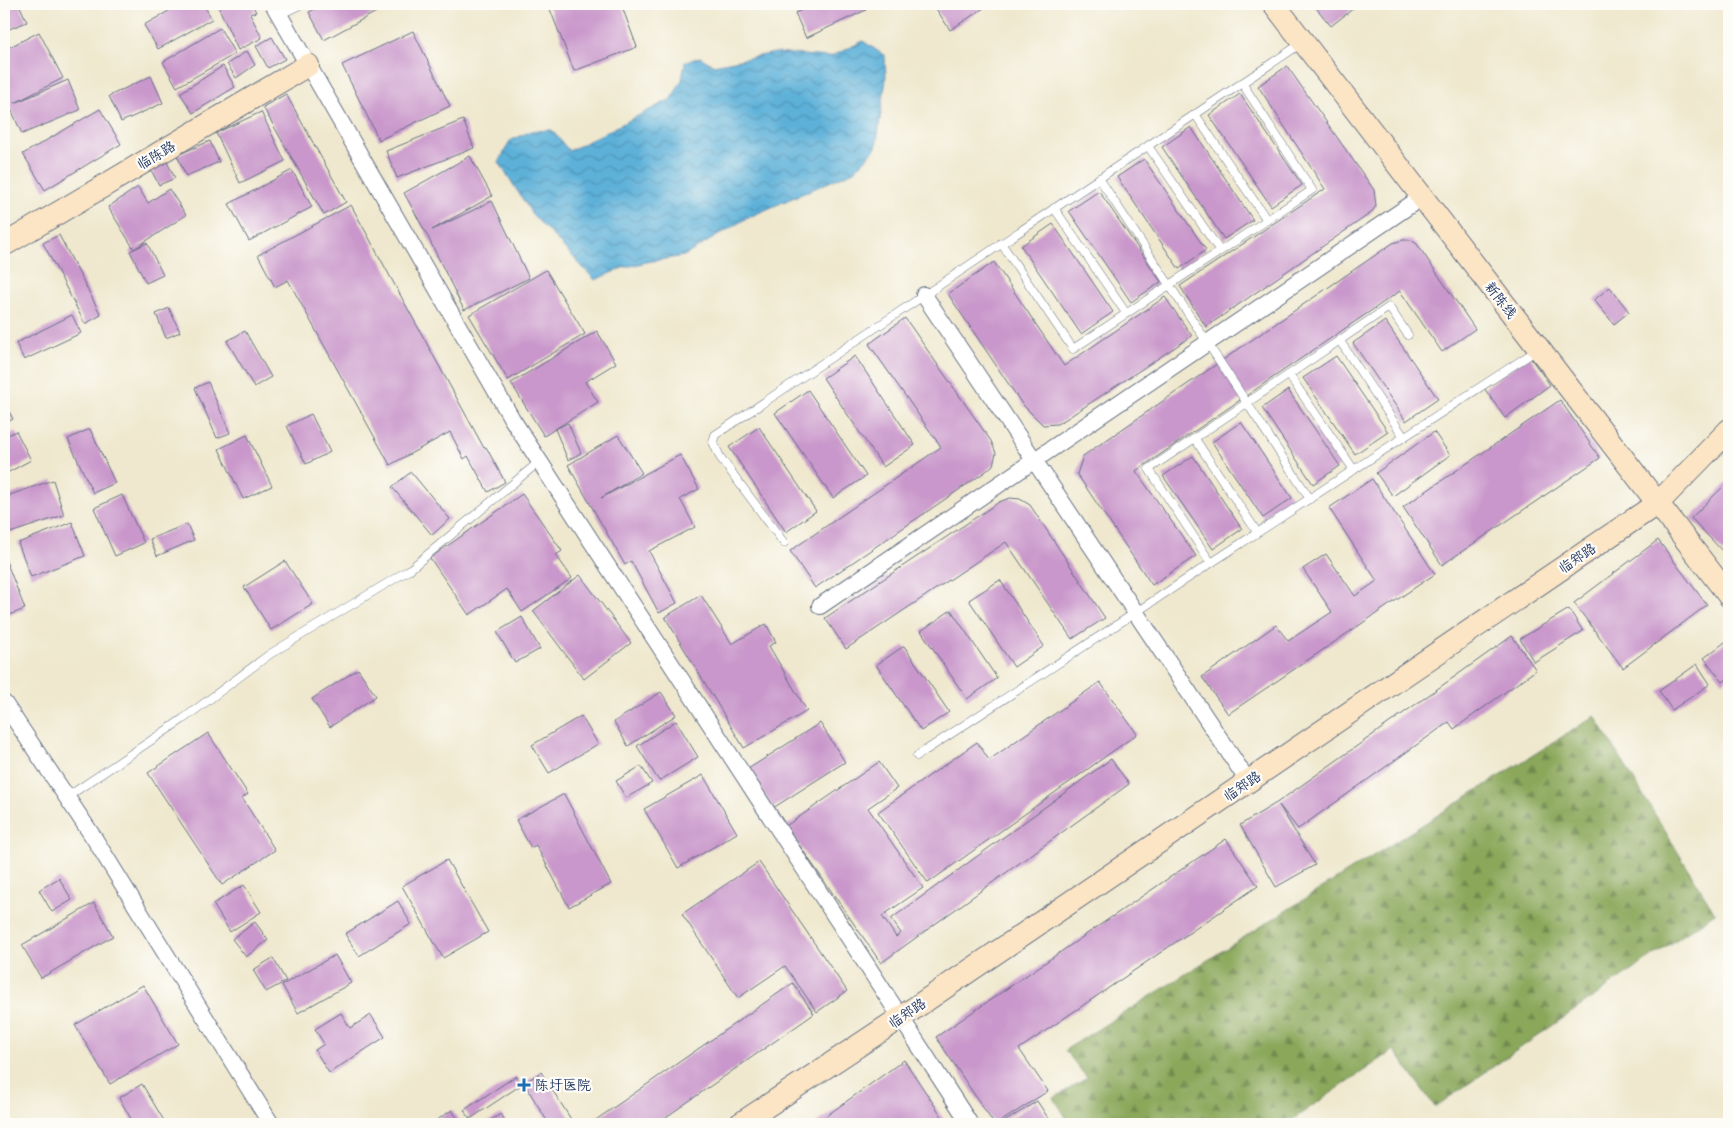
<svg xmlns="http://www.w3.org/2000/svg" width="1733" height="1128" font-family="Mali,'LXGW WenKai TC',sans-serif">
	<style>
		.forest { fill: url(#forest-firs); stroke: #526b5c }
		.water { fill: url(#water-waves); stroke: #3c709c }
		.building { fill: #c997cb }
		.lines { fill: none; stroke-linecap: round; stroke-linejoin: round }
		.lane-casing { stroke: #657085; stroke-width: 9 }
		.street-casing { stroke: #657085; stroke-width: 18 }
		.secondary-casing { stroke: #657085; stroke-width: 24 }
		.lane { stroke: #fff; stroke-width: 8 }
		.street { stroke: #fff; stroke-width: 16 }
		.secondary { stroke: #fce5c4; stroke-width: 22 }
		.poi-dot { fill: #1f6fb2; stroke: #fdfcf7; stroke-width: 2 }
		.labels { text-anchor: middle; stroke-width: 4.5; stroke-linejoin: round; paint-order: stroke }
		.street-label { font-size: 14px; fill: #1b2f5e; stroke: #fdfcf7 }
		.poi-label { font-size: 14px; fill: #1b2f5e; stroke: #fdfcf7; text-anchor: start }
	</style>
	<defs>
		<pattern id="forest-firs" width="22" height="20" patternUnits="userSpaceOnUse" patternTransform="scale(1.25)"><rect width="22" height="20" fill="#8aa75a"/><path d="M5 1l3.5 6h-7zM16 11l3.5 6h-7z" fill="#70884e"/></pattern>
		<pattern id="water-waves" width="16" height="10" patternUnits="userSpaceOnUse" patternTransform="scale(1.25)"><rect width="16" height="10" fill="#5db1d9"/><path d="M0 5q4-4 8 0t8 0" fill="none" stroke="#4c90b3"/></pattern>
	</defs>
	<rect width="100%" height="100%" fill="#fdfcf7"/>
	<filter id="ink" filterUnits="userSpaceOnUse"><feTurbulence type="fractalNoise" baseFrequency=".02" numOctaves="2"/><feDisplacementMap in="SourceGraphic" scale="10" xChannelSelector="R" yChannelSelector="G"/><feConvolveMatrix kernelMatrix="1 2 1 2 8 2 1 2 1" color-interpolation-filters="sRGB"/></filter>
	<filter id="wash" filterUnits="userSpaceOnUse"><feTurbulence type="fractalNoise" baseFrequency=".0096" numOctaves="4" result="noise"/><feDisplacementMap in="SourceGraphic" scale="20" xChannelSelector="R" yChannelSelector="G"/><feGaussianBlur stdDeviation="1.12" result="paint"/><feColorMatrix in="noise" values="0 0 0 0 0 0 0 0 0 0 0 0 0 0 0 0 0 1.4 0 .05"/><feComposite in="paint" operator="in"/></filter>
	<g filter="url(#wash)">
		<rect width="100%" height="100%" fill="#efe8ce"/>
		<!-- forest -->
		<polygon class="forest" points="1595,716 1715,913 1435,1107 1394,1050 1286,1124 1070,1124 1054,1098 1087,1078 1065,1050"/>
		<!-- water -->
		<polygon class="water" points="863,41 885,56 886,79 876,148 854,171 747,218 684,256 646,262 622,268 595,280 532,214 499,162 510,141 531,131 552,130 569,151 671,99 682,80 685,62 700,57 713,65 775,53 830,57"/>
		<g id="blocks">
			<!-- building -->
			<g class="building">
				<polygon points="16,4 19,4 27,22 4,31 4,9"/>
				<polygon points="181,4 203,4 212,19 158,49 144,25"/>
				<polygon points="217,4 252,4 256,12 250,14 262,38 238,50"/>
				<polygon points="325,4 391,4 324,40 309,12"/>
				<polygon points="548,4 621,4 637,47 574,71"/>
				<polygon points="815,4 864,4 866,10 806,38 795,13"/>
				<polygon points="933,4 990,4 950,30"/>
				<polygon points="1313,4 1359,4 1331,26"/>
				<polygon points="220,28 235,54 177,87 163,62"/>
				<polygon points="413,31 450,106 379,140 342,65"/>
				<polygon points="39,32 63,78 15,103 68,80 80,110 22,134 4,93 4,50"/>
				<polygon points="272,37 285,59 268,68 256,46"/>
				<polygon points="247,51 255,65 236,78 227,64"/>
				<polygon points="223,66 235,87 193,113 180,93"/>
				<polygon points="1287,66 1374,190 1376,206 1371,213 1206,327 1180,286 1325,189 1258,86"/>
				<polygon points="151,76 163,103 121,122 109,96"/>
				<polygon points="286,94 346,202 324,215 263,107"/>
				<polygon points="1240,94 1302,185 1271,206 1209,115"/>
				<polygon points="100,109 121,144 45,190 23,154"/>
				<polygon points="261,112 285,161 240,183 216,133"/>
				<polygon points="463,120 474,148 397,178 386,151"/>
				<polygon points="1191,127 1253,220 1224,239 1162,147"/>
				<polygon points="210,141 219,162 186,176 177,155"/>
				<polygon points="470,156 492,196 432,230 492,201 529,278 464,310 426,233 404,193"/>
				<polygon points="1144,159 1206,250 1179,269 1117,177"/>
				<polygon points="166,160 175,178 159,185 150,168"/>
				<polygon points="292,170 312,207 249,241 229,204"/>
				<polygon points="138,187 148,203 169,189 186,215 134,249 108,207"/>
				<polygon points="1099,191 1161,282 1131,302 1069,211"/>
				<polygon points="351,205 484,448 486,447 505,482 488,492 468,456 464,459 450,432 390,465 288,280 275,287 258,255"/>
				<polygon points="1053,224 1113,312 1081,334 1021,246"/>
				<polygon points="59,235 101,315 85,324 43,243"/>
				<polygon points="1403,240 1411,240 1417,244 1475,329 1442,352 1400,291 1136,471 1196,556 1152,585 1077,474 1083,456 1393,243"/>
				<polygon points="147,243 163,275 146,283 130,251"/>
				<polygon points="994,262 1064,366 1165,297 1192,336 1066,419 1057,424 1043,425 1022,404 948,294"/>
				<polygon points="546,270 585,334 508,380 469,315"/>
				<polygon points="1610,287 1629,312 1614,324 1594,300"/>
				<polygon points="169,308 180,332 166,338 156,314"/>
				<polygon points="72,315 81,333 24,360 16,343"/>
				<polygon points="905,318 991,441 996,453 993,465 985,472 815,588 790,551 941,447 869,344"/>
				<polygon points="1385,321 1438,399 1406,421 1353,343"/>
				<polygon points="245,331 271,377 254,387 227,341"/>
				<polygon points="597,331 616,363 585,382 598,402 544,436 511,383"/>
				<polygon points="855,356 915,445 883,467 823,378"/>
				<polygon points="1336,356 1388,432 1355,454 1303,378"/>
				<polygon points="1529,356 1550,385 1505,418 1484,388"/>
				<polygon points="208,382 230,433 217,438 195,388"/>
				<polygon points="808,390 866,476 833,498 775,413"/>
				<polygon points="1288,390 1340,466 1313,484 1262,408"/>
				<polygon points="1560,400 1600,458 1442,565 1403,507"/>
				<polygon points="4,402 13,419 4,424"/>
				<polygon points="311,414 330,452 306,464 287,426"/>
				<polygon points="1241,422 1292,498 1263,518 1212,442"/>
				<polygon points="568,423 581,453 568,460 555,429"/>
				<polygon points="759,427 816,511 786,532 729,447"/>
				<polygon points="90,429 115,483 93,493 68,439"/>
				<polygon points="16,431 31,460 5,474 4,437"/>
				<polygon points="1434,432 1450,455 1393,496 1376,473"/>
				<polygon points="247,435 272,486 243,499 219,449"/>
				<polygon points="618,435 642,473 601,498 680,455 699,489 680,499 695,527 649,551 677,603 659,613 631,561 625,565 568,465"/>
				<polygon points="1193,456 1242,529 1213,549 1163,476"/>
				<polygon points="411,472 450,519 432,535 392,487"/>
				<polygon points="1372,479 1435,574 1228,714 1202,677 1276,625 1288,641 1332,612 1303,569 1326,554 1355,596 1377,581 1329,508"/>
				<polygon points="53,480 64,515 7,534 4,523 4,497"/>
				<polygon points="1729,481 1729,558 1691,518"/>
				<polygon points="522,494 562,551 556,555 572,578 522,612 507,589 469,615 430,558"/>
				<polygon points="122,495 144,543 115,556 94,508"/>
				<polygon points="1010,498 1020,499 1030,505 1105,618 1072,639 1006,542 846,649 825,618 999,502"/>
				<polygon points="72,522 85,556 31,577 18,543"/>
				<polygon points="187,524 194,540 157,556 150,539"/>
				<polygon points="1658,540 1707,605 1623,668 1574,603"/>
				<polygon points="4,556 25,609 4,617"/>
				<polygon points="285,561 313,604 271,630 244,587"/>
				<polygon points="580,575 631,643 584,679 533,611"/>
				<polygon points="1000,580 1044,646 1014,667 969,600"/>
				<polygon points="701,595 732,644 766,624 776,642 769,646 807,711 744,748 665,617"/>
				<polygon points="1569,609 1583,631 1534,662 1520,639"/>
				<polygon points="951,610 997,678 967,699 921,631"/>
				<polygon points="522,617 540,649 515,663 497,632"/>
				<polygon points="1512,636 1536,670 1454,729 1449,722 1298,829 1279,805 1315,865 1276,887 1240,825 1278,802"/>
				<polygon points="1729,639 1729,677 1723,682 1704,658"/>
				<polygon points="904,646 949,712 921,731 876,665"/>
				<polygon points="1697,664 1710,684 1672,710 1659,691"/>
				<polygon points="358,669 376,696 330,727 312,699"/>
				<polygon points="1100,682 1137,734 928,883 878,812 977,742 989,760"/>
				<polygon points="661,692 676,715 628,746 614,722"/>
				<polygon points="581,716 598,744 549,773 532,745"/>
				<polygon points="676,721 698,757 659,781 637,746"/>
				<polygon points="820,723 845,762 773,808 748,769"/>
				<polygon points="208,733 248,794 242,798 275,850 222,885 148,773"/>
				<polygon points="1111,759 1129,784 881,963 786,826 879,762 897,788 868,808 923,888 882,916 896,937 901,933 891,919"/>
				<polygon points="641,766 652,783 626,798 616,781"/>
				<polygon points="703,775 737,833 678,868 644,809"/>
				<polygon points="564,794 611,884 569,907 536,845 531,848 516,820"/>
				<polygon points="1226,839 1258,886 1019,1049 1048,1091 997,1124 994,1124 936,1037"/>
				<polygon points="447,860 488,932 443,958 402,886"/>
				<polygon points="759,862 847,991 817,1012 785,966 738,998 682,914"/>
				<polygon points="59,878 72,900 52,912 39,890"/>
				<polygon points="244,885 261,912 230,932 213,904"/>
				<polygon points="398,901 411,924 359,956 345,934"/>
				<polygon points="94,903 113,936 41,978 22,945"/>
				<polygon points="255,922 268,940 246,957 232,939"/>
				<polygon points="335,955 351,983 298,1013 282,985"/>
				<polygon points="273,958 286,981 266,992 253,970"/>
				<polygon points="793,983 814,1014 656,1124 590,1124"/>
				<polygon points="143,985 178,1044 110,1084 75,1025"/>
				<polygon points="341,1013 350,1028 371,1015 385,1037 329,1073 315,1050 324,1044 315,1029"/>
				<polygon points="904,1060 947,1124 890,1124 888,1122 885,1124 815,1124"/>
				<polygon points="541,1072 574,1124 549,1124 524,1083"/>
				<polygon points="516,1076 521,1085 470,1119 464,1110"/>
				<polygon points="142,1084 166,1124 134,1124 119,1098"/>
				<polygon points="1037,1101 1052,1124 1001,1124"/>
				<polygon points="452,1110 461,1124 431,1124"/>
				<polygon points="501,1114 507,1124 484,1124"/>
			</g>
		</g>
	</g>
	<g filter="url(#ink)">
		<use href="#blocks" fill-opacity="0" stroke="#657085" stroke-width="1"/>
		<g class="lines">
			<defs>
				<g id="lane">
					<polyline points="279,15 302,4"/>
					<polyline points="1195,114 1267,220"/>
					<polyline points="1148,146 1220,251"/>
					<polyline points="1099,178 1310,499"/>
					<polyline points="1054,208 1126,313"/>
					<polyline points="1001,243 1073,349 1312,190 1242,83"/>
					<polyline points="1408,335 1389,307 1149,469 1211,563 1537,350"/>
					<polyline points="1340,341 1404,437"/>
					<polyline points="1289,375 1354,470"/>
					<polyline points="1195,439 1257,532"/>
					<polyline points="784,543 720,457 713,442 715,435 1302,43"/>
					<polyline points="917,756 1211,563"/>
					<polyline points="67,797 183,719 270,654 409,570 540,461"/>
				</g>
				<g id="street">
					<polyline points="273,4 512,419 970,1124"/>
					<polyline points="924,295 1248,781"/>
					<polyline points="820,606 1422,197"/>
					<polyline points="4,703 94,838 271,1124"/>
				</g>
				<g id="secondary">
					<polyline points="1274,4 1729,596"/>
					<polyline points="4,245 308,65"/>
					<polyline points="740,1124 900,1018 1658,503 1729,430"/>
				</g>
			</defs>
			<!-- lane casing -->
			<use href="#lane" class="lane-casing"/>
			<!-- street casing -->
			<use href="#street" class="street-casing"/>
			<!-- secondary casing -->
			<use href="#secondary" class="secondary-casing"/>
			<!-- lane -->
			<use href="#lane" class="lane"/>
			<!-- street -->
			<use href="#street" class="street"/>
			<!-- secondary -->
			<use href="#secondary" class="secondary"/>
		</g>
	</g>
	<!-- markers -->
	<path class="poi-dot" d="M521.5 1077.5h5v5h5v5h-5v5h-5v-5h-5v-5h5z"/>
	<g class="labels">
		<!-- street labels -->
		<g class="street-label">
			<text transform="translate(156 155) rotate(-31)" y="5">临陈路</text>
			<text transform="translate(1501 300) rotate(52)" y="5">新陈线</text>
			<text transform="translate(1577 558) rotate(-34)" y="5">临郑路</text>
			<text transform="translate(1242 786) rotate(-34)" y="5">临郑路</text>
			<text transform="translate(907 1013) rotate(-34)" y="5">临郑路</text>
		</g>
		<!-- poi labels -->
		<g class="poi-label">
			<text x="535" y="1090">陈圩医院</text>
		</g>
	</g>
	<!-- margin -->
	<rect width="1733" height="1128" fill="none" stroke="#fdfcf7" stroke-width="20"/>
</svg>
